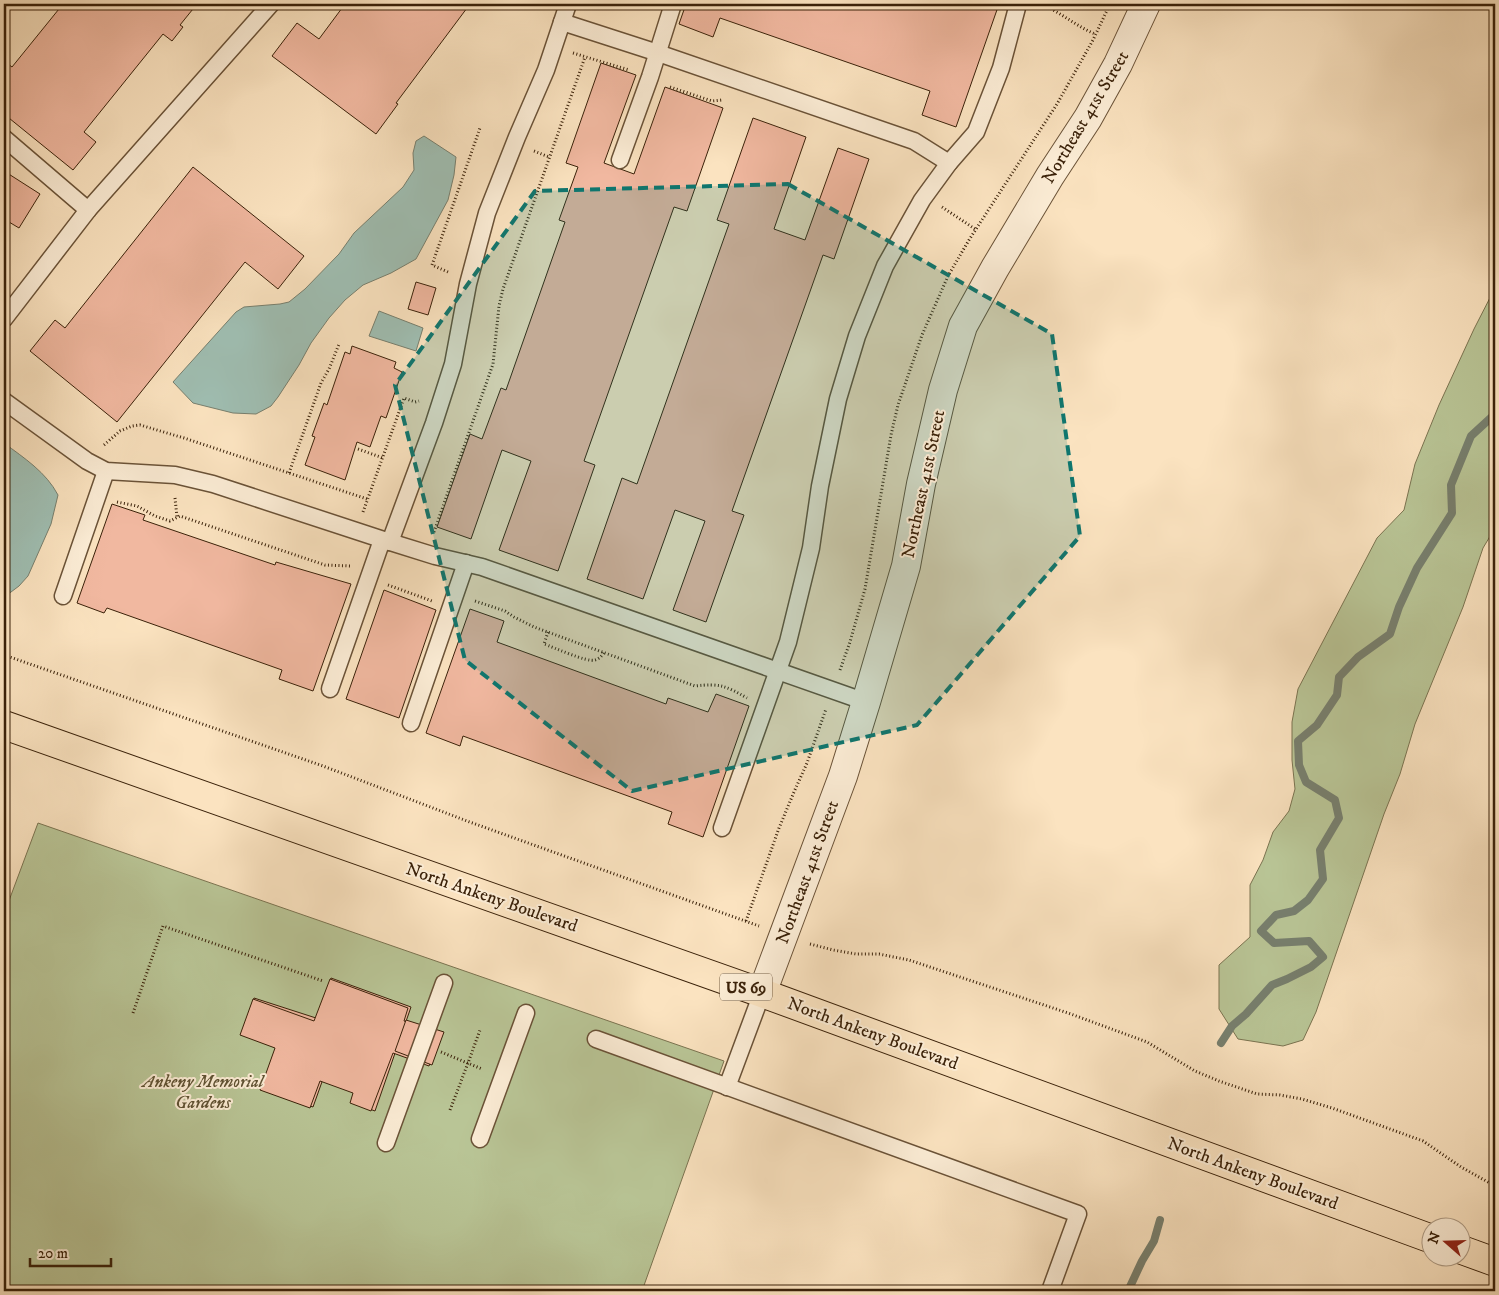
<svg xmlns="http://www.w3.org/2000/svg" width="1499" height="1295" font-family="'IM FELL DW Pica',serif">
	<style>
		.green { fill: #b9c596; stroke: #7a7350 }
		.water { fill: #9fbeb2; stroke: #777f6e }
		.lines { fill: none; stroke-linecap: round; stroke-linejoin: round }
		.stream { stroke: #777f6e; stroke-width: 8 }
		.building { fill: #f1b8a0; stroke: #3a2109 }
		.lane-casing { stroke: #6a5237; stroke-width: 19 }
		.street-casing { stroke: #6a5237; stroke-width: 30 }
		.primary-casing { stroke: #3a2109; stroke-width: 30 }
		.path { stroke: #3a2109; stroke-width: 3; stroke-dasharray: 1 2.5; stroke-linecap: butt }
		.lane { stroke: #fcedd6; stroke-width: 16 }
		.street { stroke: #fcedd6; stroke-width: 28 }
		.primary { stroke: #fbe3c0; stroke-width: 28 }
		.marked { fill: #0f766e; fill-opacity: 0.2; stroke: #0f766e; stroke-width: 4; stroke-dasharray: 10 6; stroke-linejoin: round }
		.labels { text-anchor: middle; stroke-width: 4; stroke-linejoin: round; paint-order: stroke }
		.shield { fill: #fcedd6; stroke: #745e46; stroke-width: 1 }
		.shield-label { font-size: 16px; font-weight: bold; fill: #3a2109 }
		.street-label { font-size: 18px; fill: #3a2109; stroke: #fcedd6 }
		.park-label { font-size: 18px; font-style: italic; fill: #605233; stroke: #fcedd6 }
	</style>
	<rect width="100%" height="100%" fill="#fbe3c0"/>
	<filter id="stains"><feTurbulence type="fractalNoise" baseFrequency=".004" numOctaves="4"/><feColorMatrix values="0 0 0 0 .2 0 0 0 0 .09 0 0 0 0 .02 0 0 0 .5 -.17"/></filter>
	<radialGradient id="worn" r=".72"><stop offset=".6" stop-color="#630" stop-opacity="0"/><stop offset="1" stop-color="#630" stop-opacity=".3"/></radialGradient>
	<!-- green -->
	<g class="green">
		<polygon points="1495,288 1495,528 1483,548 1463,607 1415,724 1400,774 1384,814 1316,1012 1303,1040 1283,1046 1238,1039 1219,1009 1219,965 1250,937 1250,885 1263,860 1273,832 1289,811 1295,789 1292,760 1292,722 1298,689 1377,538 1404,510 1415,464 1439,405 1474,329"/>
		<polygon points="38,823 724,1061 642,1291 4,1291 4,914"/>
	</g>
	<!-- water -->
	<g class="water">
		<polygon points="424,136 456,157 454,175 448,200 416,259 391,273 363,285 345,300 329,318 311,343 299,365 278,397 271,406 256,414 233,413 193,403 173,382 236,312 244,307 280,304 289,302 305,289 339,254 354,233 403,187 414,170 413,153 416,141"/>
		<polygon points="379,311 423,328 416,351 369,336"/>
		<path d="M4,443C24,458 46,472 58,495L51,524L28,576L19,586L7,595L4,594Z"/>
	</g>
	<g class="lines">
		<!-- stream -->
		<g class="stream">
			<polyline points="1221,1043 1232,1026 1246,1014 1272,985 1287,979 1311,967 1323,957 1309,941 1274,943 1261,931 1276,915 1294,911 1308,900 1323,879 1320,850 1339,818 1335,800 1306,782 1299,765 1298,741 1317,725 1337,695 1339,677 1358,657 1390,634 1399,607 1417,568 1452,513 1451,485 1471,436 1495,414"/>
			<polyline points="1128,1291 1142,1261 1154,1241 1160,1220"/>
		</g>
	</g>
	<!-- building -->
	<g class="building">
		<polygon points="63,4 197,4 180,25 183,27 172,41 163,34 84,132 96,142 73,170 4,114 4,61 12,67"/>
		<polygon points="345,4 470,4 396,103 398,104 376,134 272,56 297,23 319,39"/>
		<polygon points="686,4 999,4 956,127 922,115 930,91 720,18 713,37 679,24"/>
		<polygon points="601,63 636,75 604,163 634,174 665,87 723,108 687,211 674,207 584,461 595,465 558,571 499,550 531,461 502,450 471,539 437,527 470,434 482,439 501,388 506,390 565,222 559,220 578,167 566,163"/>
		<polygon points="753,118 806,137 774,229 805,240 838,148 869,159 834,259 823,255 732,511 744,515 706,622 673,610 705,521 675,510 643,599 587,579 622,478 637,484 729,224 717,220"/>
		<polygon points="193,167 304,256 278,289 245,262 117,422 30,351 55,320 65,328"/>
		<polygon points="4,171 40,194 19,228 4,219"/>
		<polygon points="416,282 436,288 428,315 408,309"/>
		<polygon points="352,346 396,362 394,368 402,372 386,418 381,416 370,447 357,442 345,480 305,465 315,437 312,436 324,403 327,405 345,352 350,354"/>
		<polygon points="112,504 145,515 143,520 275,565 276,562 351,584 313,691 279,679 282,670 107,608 104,613 77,603"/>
		<polygon points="384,590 436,610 399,718 346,699"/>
		<polygon points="470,609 504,621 497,642 666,704 668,698 708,712 716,694 749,706 703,837 668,824 672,812 463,736 460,746 426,733"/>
		<polygon points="331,978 411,1007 375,1111 351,1102 355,1091 323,1079 313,1107 262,1088 277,1046 242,1032 254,998 316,1018"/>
		<polygon points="330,979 408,1008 404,1021 441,1034 429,1066 393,1053 371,1111 350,1103 353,1093 320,1081 310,1108 260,1090 275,1048 240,1035 253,999 314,1021"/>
		<polygon points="406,1020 444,1032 432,1065 395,1051"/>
	</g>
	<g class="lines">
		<defs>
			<g id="lane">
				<polyline points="562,22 658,53 914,141 949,163"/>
				<polyline points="4,138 88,210"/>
				<polyline points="620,160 650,77 673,4"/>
				<polyline points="4,319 88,210 271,4"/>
				<polyline points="4,401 87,461 106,471 175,475 213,484 390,542 435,556 482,567 866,702"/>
				<polyline points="390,542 434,423 453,364 468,284 487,213 517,137 546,70 568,4"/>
				<polyline points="63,596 106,471"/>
				<polyline points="330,689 382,540"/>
				<polyline points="411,723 466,563"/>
				<polyline points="722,828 788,642 811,548 820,486 838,399 857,336 885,266 922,200 949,163 976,132 1001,68 1018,4"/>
				<polyline points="596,1039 1078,1214 1050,1291"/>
				<polyline points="727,1087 762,993"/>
				<polyline points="480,1139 526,1013"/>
				<polyline points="386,1143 444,983"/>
			</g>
			<polyline id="street" points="762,993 843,776 866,702 906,566 921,484 943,390 963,326 995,268 1050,176 1088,118 1118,64 1146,4"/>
			<g id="primary">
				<polyline points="4,725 762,993 1432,1239"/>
				<polyline points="1462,1250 1495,1262"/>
			</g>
		</defs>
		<!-- lane casing -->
		<use href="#lane" class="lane-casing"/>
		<!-- street casing -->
		<use href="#street" class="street-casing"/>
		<!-- primary casing -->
		<use href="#primary" class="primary-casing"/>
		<!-- path -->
		<g class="path">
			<path d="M1041,4C1060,12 1076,26 1095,34"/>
			<polyline points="573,53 629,70"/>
			<polyline points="670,87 712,101 722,100"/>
			<polyline points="534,151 549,157"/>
			<polyline points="942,207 975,229"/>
			<polyline points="448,272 432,265 480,128"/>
			<polyline points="104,445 120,431 132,426 140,425 184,438 367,499"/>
			<polyline points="358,449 383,458"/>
			<polyline points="289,473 321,383 329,369 339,344"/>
			<polyline points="175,498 177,517"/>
			<polyline points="117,502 137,506 155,516 170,521 180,516 325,565 350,566"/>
			<polyline points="363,512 404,398 415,402 419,401"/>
			<polyline points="434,532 493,364 499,306 503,289 585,57"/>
			<polyline points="388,585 432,601"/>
			<path d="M475,601L505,611L514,617L534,627L695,686C720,683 726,686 747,698"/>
			<path d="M548,632L544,644C553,647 588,663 595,660C599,659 602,656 604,652"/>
			<polyline points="4,655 323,766 467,821 759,926"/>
			<polyline points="840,670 850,642 865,589 891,435 898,405 922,335 948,276 969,240 1057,104 1093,40 1110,4"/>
			<polyline points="746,921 779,828 794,792 807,763 826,709"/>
			<polyline points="810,944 833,950 856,954 879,954 909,960 1068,1013 1147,1042 1195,1071 1219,1081 1257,1094 1280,1095 1302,1099 1332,1108 1423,1141 1461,1167 1495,1186"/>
			<polyline points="133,1013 163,926 323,981"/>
			<polyline points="441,1052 482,1069"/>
			<polyline points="450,1110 468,1063 480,1030"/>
		</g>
		<!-- lane -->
		<use href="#lane" class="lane"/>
		<!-- street -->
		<use href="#street" class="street"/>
		<!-- primary -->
		<use href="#primary" class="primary"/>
	</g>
	<!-- marked area -->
	<path class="marked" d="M788,184L1052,334L1080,536L917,725L632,791L465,660L395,385L535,191Z"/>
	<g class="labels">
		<!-- shield labels -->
		<rect class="shield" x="720" y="973.5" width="52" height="27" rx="4"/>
		<g class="shield-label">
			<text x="746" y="993">US 69</text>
		</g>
		<!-- street labels -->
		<g class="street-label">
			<text transform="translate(1085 117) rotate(-59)" y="6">Northeast 41st Street</text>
			<text transform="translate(923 484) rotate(-78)" y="6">Northeast 41st Street</text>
			<text transform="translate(807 872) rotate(-70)" y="6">Northeast 41st Street</text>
			<text transform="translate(492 897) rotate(19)" y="6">North Ankeny Boulevard</text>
			<text transform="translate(873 1033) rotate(20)" y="6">North Ankeny Boulevard</text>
			<text transform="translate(1253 1173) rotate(20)" y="6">North Ankeny Boulevard</text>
		</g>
		<!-- park labels -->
		<g class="park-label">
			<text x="203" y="1087">Ankeny Memorial<tspan x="203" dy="21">Gardens</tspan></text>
		</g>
	</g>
	<!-- margin -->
	<rect width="1499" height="1295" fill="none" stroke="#fbe3c0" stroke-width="20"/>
	<rect x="5" y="5" width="1489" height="1285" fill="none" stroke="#3a2109" stroke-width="2.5"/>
	<rect x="10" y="10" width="1479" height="1275" fill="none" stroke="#3a2109"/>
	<!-- north arrow -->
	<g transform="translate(1446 1242) rotate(290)"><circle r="24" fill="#fcedd6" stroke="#ae9b84"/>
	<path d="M0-4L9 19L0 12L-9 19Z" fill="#8f2418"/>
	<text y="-8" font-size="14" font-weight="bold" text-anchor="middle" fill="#3a2109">N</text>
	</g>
	<!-- scale -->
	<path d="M30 1258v8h81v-8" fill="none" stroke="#3a2109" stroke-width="2.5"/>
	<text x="38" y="1258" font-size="15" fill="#3a2109" stroke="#fcedd6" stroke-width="4" paint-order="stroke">20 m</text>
	<rect width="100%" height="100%" filter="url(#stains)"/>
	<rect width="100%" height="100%" fill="url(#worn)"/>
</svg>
